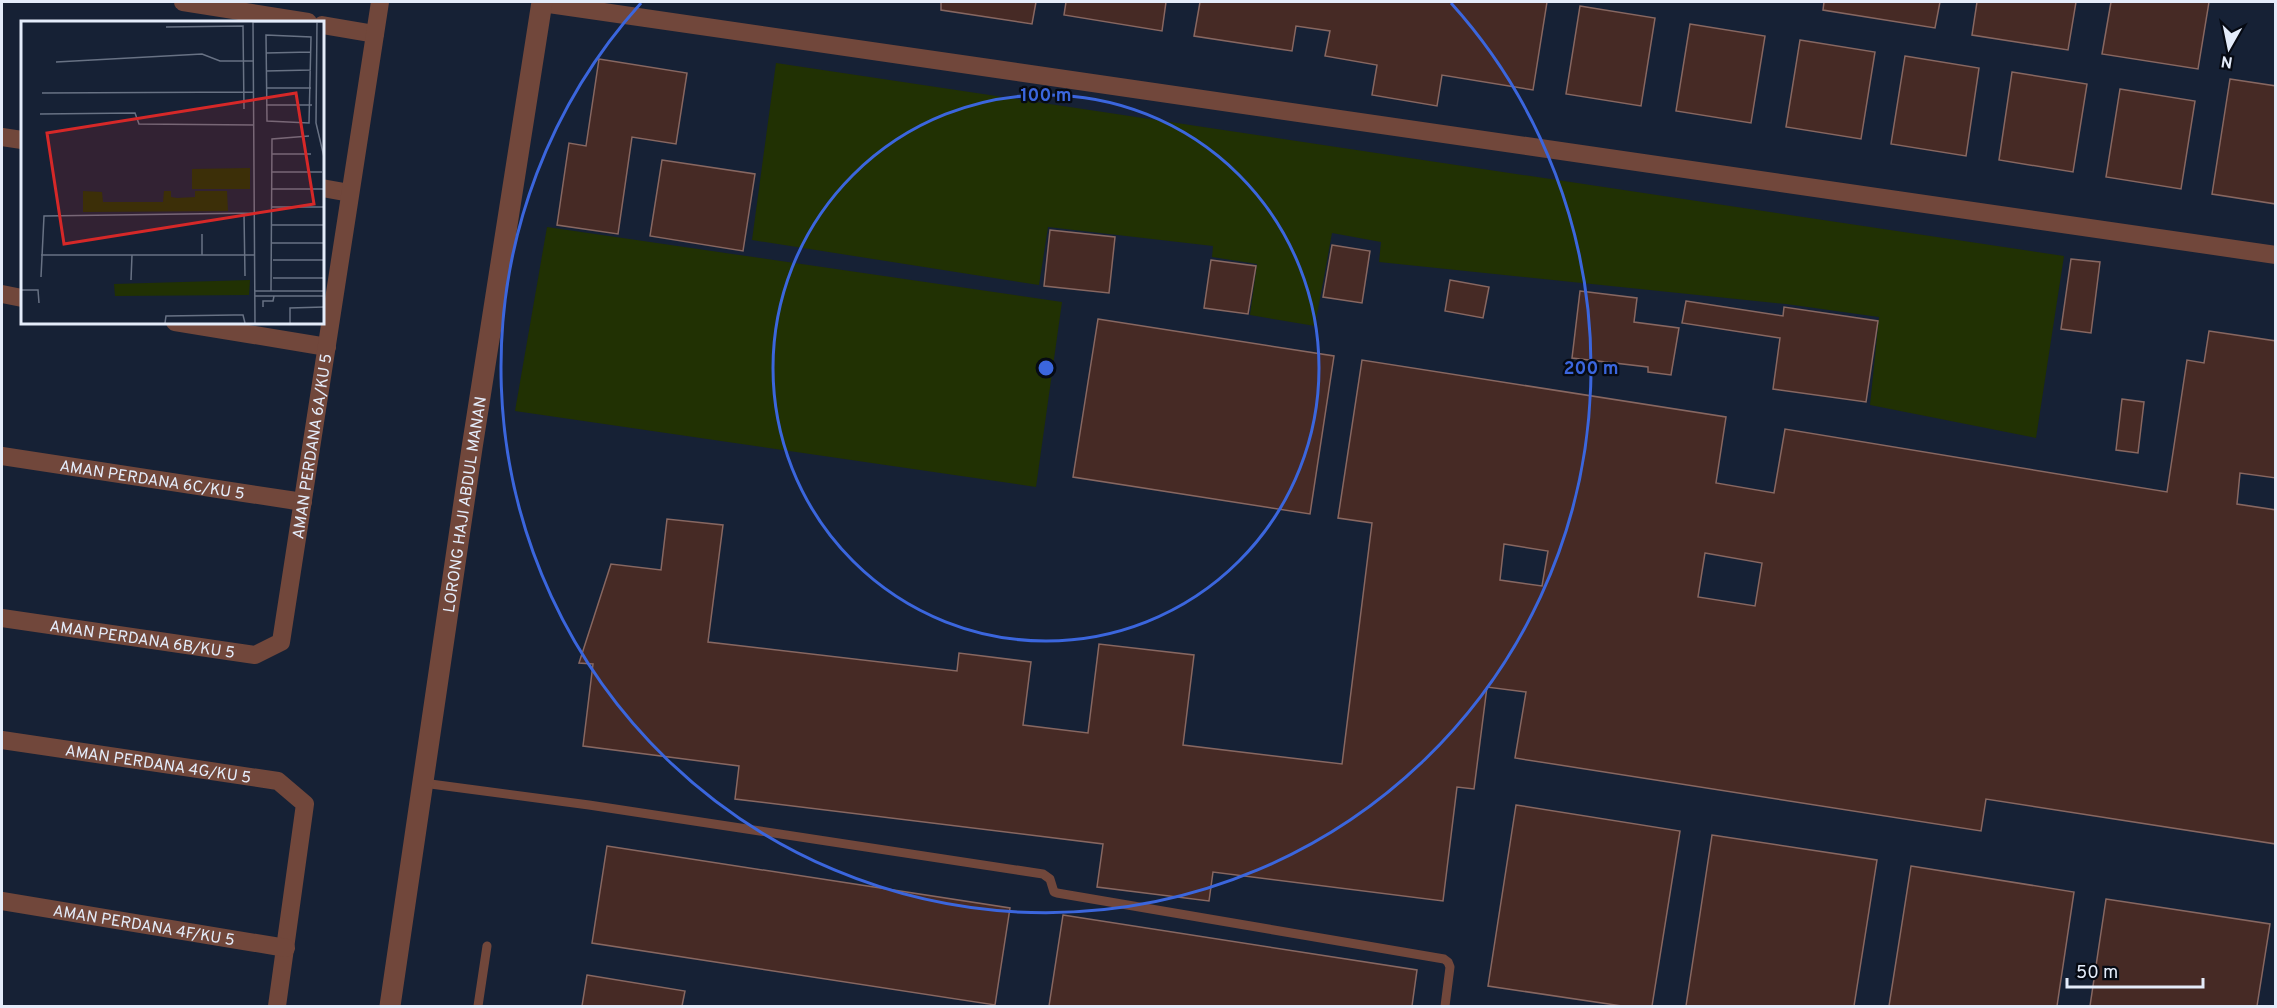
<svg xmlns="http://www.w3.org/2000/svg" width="2277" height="1008" font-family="Overpass,sans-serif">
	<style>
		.green { fill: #213103 }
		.building { fill: #462a25; stroke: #876761; stroke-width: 1.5; fill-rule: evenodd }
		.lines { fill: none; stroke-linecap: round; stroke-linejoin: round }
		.service { stroke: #71473b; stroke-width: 9 }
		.minor { stroke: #71473b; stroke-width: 18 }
		.tertiary { stroke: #71473b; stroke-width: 21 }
		.ring { fill: none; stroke: #3b66dd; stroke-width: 3 }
		.labels { text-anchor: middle; stroke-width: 4.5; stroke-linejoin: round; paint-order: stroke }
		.street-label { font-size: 16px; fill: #e4ecfa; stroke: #060a13 }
		.inset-road { fill: none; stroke: #687284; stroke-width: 1.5 }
		.view { fill: #d62828; fill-opacity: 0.15; stroke: #d62828; stroke-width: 3 }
		.inset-edge { fill: none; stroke: #e4ecfa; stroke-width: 3 }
		.centre { fill: #3b66dd; stroke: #060a13; stroke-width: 3 }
		.ring-label { font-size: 18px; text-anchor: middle; font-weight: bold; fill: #3b66dd; stroke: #060a13; stroke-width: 4.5; stroke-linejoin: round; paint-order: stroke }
	</style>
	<rect width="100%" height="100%" fill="#162135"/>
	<!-- green -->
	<g class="green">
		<polygon points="776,63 2064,256 2036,438 1870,405 1879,317 1786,304 1379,262 1381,242 1332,233 1315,326 1250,315 1257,264 1212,257 1213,246 1048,227 1039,285 752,240"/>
		<polygon points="547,227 1062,302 1036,487 515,411"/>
	</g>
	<!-- building -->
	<g class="building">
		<polygon points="941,2 1036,2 1032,24 941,10"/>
		<polygon points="1066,2 1166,2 1162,31 1064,15"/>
		<polygon points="1200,2 1547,2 1533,90 1442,75 1437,106 1372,95 1377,65 1325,56 1330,31 1296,26 1292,51 1194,36"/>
		<polygon points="1824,2 1940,2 1935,28 1823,10"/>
		<polygon points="1977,2 2076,2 2068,50 1972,35"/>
		<polygon points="2111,2 2209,2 2198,69 2102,54"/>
		<polygon points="1580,6 1655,18 1641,106 1566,94"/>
		<polygon points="1690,24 1765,36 1751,123 1676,111"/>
		<polygon points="1800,40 1875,52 1861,139 1786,127"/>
		<polygon points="1905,56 1979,68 1966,156 1891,144"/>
		<polygon points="599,59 687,73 676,144 632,137 618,234 557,225 569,143 586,146"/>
		<polygon points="2012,72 2087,84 2073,172 1999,160"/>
		<polygon points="2230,79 2276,86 2276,204 2212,194"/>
		<polygon points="2120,89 2195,101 2181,189 2106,177"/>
		<polygon points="662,160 755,174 743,251 650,236"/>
		<polygon points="1050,230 1115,237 1109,293 1044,286"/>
		<polygon points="1332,245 1370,251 1362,303 1323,297"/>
		<polygon points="2071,259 2100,262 2091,333 2061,329"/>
		<polygon points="1211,260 1256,266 1248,314 1204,308"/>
		<polygon points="1450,280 1489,287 1483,318 1445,311"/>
		<polygon points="1580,291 1637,298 1634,322 1679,328 1671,375 1648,372 1648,367 1572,358"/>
		<polygon points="1686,301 1783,316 1784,307 1878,321 1866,402 1773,389 1780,338 1682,323"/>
		<polygon points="1098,319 1334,356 1310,514 1073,477"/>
		<path d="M2209,331L2276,341V478L2240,473L2237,504L2276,510V844L1986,799L1981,831L1515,758L1526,692L1487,687L1474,789L1457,787L1443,901L1213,872L1209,901L1097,887L1103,844L735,799L739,766L583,746L593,664L579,663L611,564L661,570L667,519L723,525L708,642L957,671L959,653L1031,662L1023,725L1088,733L1099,644L1194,655L1183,745L1342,764L1372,523L1338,518L1362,360L1726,417L1716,483L1774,493L1785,429L2167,492L2187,360L2204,363ZM1504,544L1548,551L1542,586L1500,580ZM1705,553L1762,563L1755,606L1698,597Z"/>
		<polygon points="2122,399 2144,402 2138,453 2116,450"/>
		<polygon points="1516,805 1680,831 1652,1006 1622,1006 1488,986"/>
		<polygon points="1712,835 1877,860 1854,1006 1686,1006"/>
		<polygon points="607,846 1010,908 995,1005 592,943"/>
		<polygon points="1911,866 2074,892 2057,1006 1889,1006"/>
		<polygon points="2106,899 2270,924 2257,1006 2090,1006"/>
		<polygon points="1063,915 1417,970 1412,1006 1049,1006"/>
		<polygon points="587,975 685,991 682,1006 582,1006"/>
	</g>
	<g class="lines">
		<!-- service -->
		<g class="service">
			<polyline points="423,783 589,805 1043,874 1050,879 1054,892 1057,893 1444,959 1448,962 1450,967 1445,1006"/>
			<polyline points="478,1006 487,946"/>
		</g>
		<!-- minor -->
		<g class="minor">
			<polyline points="183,2 308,22"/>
			<polyline points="542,3 2276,255"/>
			<polyline points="322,25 375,34"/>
			<polyline points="2,137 22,140"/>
			<polyline points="322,188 350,193"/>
			<polyline points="2,294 22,298"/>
			<polyline points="175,322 327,347"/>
			<path id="s1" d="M2,456L303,502"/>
			<path id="s2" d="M2,618L255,655L281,642L380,2"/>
			<path id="s3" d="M2,740L278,781L305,804L277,1006"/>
			<path id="s4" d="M2,901L286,948"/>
		</g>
		<!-- tertiary -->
		<path class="tertiary" id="s5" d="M390,1006L472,448L542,2"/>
	</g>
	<!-- distance rings -->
	<g class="ring">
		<circle cx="1046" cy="368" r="273"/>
		<path d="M1451 3A545 545 0 1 1 641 3"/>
	</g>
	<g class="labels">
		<!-- street labels -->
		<g class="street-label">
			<text dy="6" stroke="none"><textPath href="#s2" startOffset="483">AMAN PERDANA 6A/KU 5</textPath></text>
			<text dy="6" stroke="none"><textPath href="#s1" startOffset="152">AMAN PERDANA 6C/KU 5</textPath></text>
			<text dy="6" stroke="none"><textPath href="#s5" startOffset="507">LORONG HAJI ABDUL MANAN</textPath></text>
			<text dy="6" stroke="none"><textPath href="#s2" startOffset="142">AMAN PERDANA 6B/KU 5</textPath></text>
			<text dy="6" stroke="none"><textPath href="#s3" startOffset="158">AMAN PERDANA 4G/KU 5</textPath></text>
			<text dy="6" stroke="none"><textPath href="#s4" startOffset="144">AMAN PERDANA 4F/KU 5</textPath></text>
		</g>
	</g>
	<!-- overview -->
	<g transform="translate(21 21)">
		<rect width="303" height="303" fill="#162135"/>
		<path d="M229,147V168H171V148ZM62,170L81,171L82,181H142L143,170H150V176L156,177L174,176V170H206L207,190L62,191ZM229,259L228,274L94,275L93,263Z" fill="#213103"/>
		<path class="inset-road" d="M232,1L234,302M232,1H303M296,1L295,102L303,136M145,6L222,5L223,88M245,14L290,16L288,102L246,100ZM303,15V109M245,32L290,31M35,41L181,33L199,40H233M245,50L290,49M245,67H290M21,72L233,71M245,84H291M19,93L114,92L118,103L233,104M251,133H290M251,151H301M251,168H302M251,186H303M223,192L224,255M251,204H303M251,222H303M20,234H234M181,234V213M252,239H303M20,256L23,195L233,192M252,257H303M110,259L111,234M0,269H17L18,282M234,270H303M250,270L251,118L288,115M234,275H303M242,286V280H252L253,275M144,302L145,295L213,294H222L224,302M269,302V287L303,286"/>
		<path class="view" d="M275,72L293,183L43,223L26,112Z"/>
		<rect width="303" height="303" class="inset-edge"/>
	</g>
	<circle cx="1046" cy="368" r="9" class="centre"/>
	<g class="ring-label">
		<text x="1046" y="101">100 m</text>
		<text x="1591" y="374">200 m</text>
	</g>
	<!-- border -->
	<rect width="2277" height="1008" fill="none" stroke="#e4ecfa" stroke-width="6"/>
	<!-- north arrow -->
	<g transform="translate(2229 48) rotate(189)" stroke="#060a13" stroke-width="4.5" paint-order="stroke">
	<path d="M0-4.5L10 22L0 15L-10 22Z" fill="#e4ecfa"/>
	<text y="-9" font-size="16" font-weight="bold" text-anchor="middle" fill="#e4ecfa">N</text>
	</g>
	<!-- scale -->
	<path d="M2067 978v9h136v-9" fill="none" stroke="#e4ecfa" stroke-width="3"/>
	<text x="2076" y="978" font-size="18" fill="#e4ecfa" stroke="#060a13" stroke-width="4.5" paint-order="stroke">50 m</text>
</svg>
